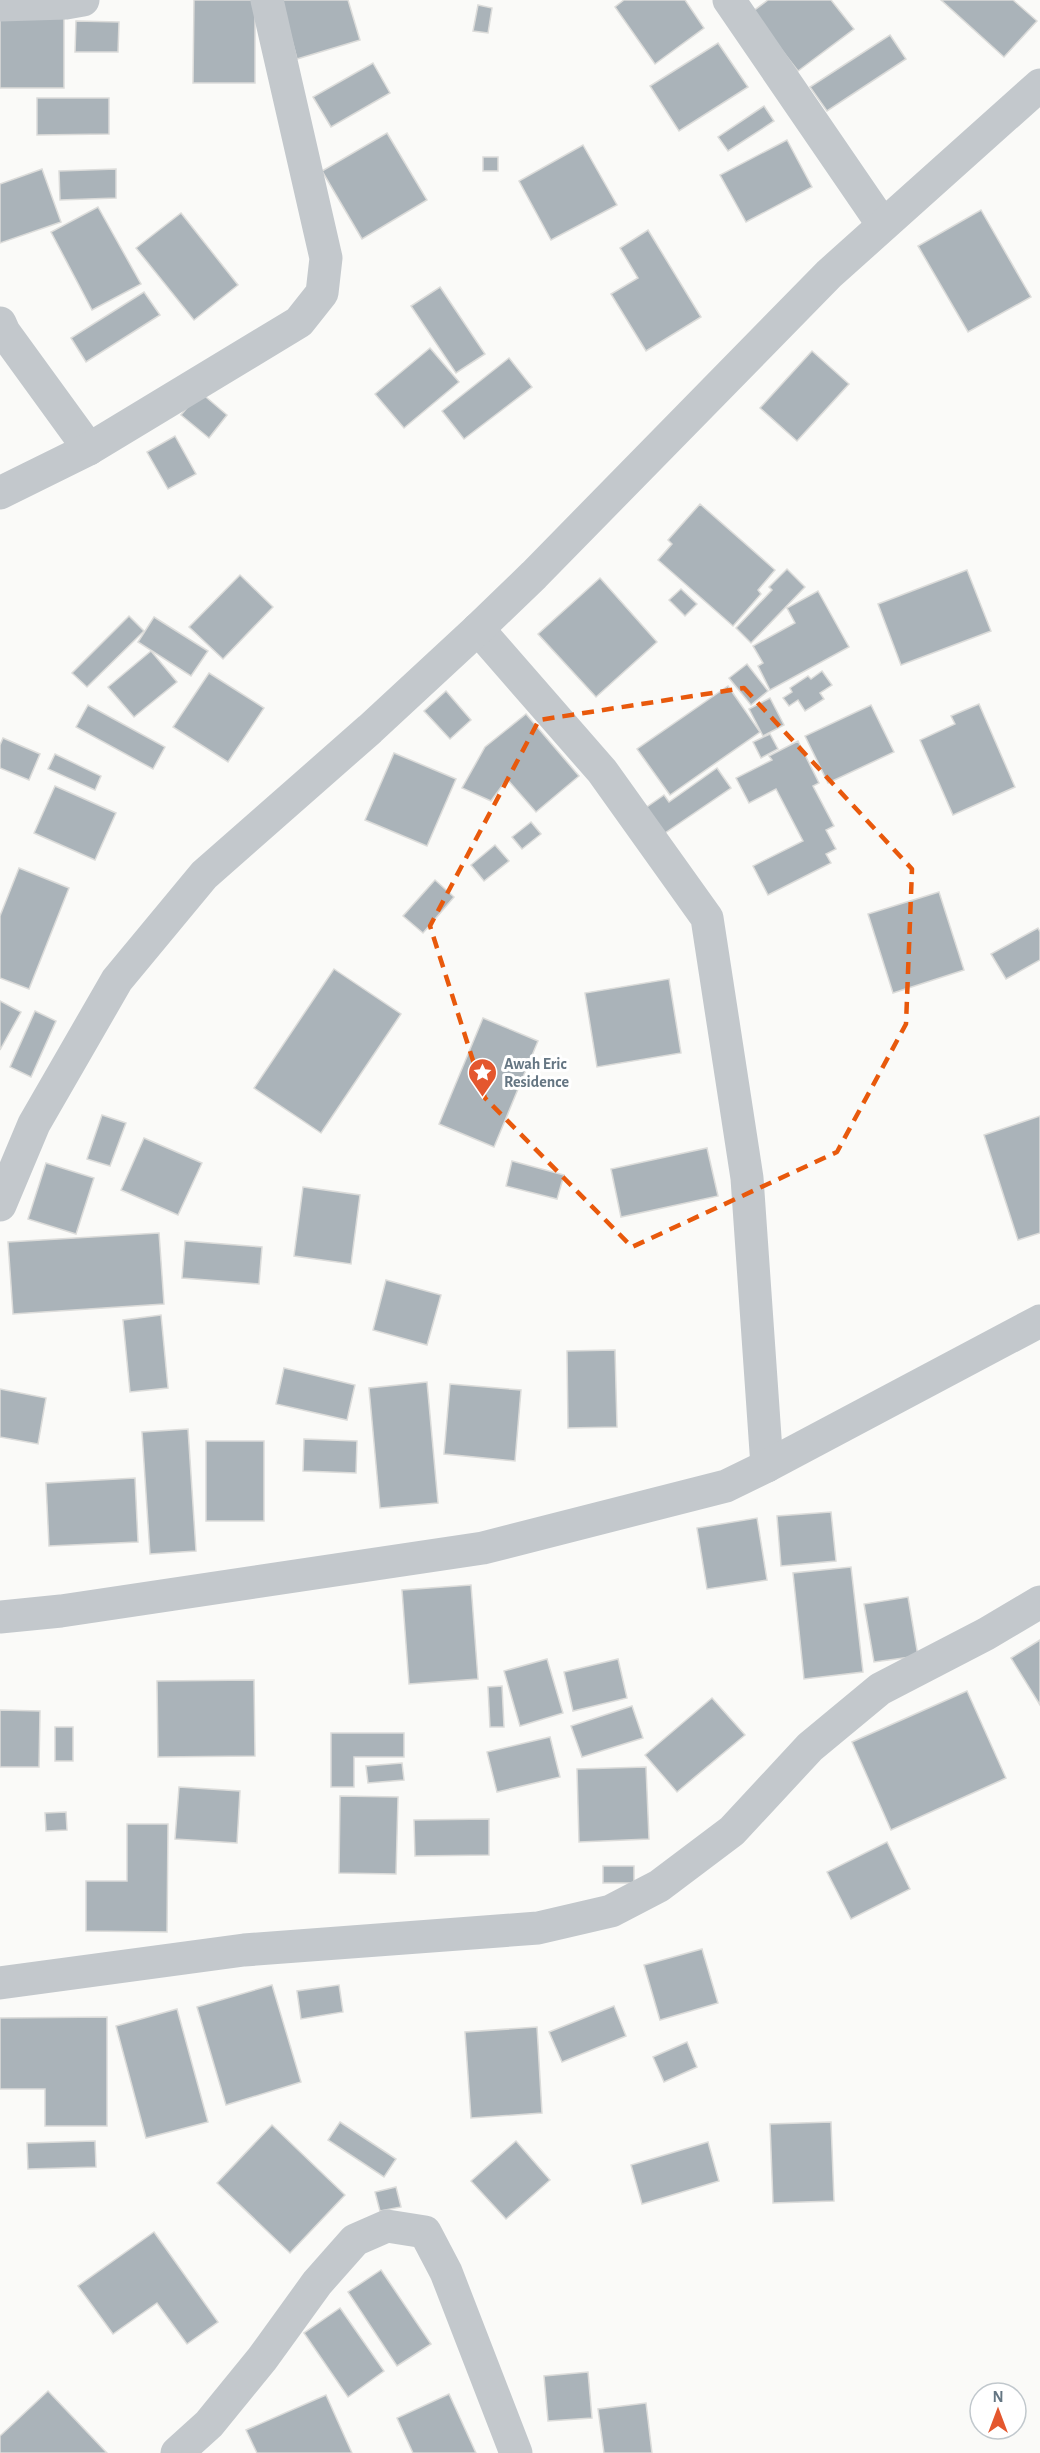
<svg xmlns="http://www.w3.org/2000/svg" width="1040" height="2453" font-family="'Alegreya Sans',sans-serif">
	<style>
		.building { fill: #aab3b9; stroke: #dcdcda; stroke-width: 1.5 }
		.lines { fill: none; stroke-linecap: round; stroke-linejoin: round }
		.street { stroke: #c3c8cc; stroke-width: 33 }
		.marked { fill: none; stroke: #e8590c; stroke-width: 4.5; stroke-dasharray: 12 8; stroke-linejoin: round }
		.labels { text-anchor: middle; stroke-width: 6; stroke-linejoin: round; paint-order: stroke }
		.poi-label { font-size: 16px; font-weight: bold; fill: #657683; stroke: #fff; text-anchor: start }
	</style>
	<rect width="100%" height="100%" fill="#fafaf8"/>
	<!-- building -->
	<g class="building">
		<polygon points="194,0 255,0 255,83 193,83"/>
		<polygon points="281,0 348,0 360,40 297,59"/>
		<polygon points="624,0 685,0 704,28 655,64 615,7"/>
		<polygon points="768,0 831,0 854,29 798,71 752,12"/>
		<polygon points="941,0 1013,0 1037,21 1004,57"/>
		<polygon points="478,5 492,8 488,33 473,31"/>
		<rect x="0" y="16" width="64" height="72"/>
		<polygon points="76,21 119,22 118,52 75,52"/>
		<polygon points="890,35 906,59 827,111 810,87"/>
		<polygon points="718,43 748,87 679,131 650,86"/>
		<polygon points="373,63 390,93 331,127 313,97"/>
		<polygon points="37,98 109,98 109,134 37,135"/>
		<polygon points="764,106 774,121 728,151 718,137"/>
		<polygon points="387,133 427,200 362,239 322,171"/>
		<polygon points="787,140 812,187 746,222 720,175"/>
		<polygon points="583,145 617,205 551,240 519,181"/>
		<rect x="483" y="157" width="15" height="14"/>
		<polygon points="42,169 61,222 0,243 0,184"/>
		<polygon points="116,169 116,198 60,200 59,171"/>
		<polygon points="98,207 141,284 92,310 51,232"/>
		<polygon points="981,210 1031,297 968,332 918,246"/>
		<polygon points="181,213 238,285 194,320 136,248"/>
		<polygon points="648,230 701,317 646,351 611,294 638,278 620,248"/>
		<polygon points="440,287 485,354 456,373 411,306"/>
		<polygon points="144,292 160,315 86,362 71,338"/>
		<polygon points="430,348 459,382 404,428 375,394"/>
		<polygon points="812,351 849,384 797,441 760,408"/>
		<polygon points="509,358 532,387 464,439 442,411"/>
		<polygon points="200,392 227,415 209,438 181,415"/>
		<polygon points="175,436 196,474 168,489 147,452"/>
		<polygon points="700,504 775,570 758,590 761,594 733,626 658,560 672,544 668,540"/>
		<polygon points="787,569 805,587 751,643 736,628 772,590 769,587"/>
		<polygon points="967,570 991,631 901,665 878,604"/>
		<polygon points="240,575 273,607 223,659 189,627"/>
		<polygon points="600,578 657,642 596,697 538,634"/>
		<polygon points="681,589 697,604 685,616 669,600"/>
		<polygon points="818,591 849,647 770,690 758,666 763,663 753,646 795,623 787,608"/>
		<polygon points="129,616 144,631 87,687 72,673"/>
		<polygon points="154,617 208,651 191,676 138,642"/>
		<polygon points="151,651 177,682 134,717 108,687"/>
		<polygon points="747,664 768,691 751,705 729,678"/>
		<polygon points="822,671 832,685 820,693 824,699 805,711 798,700 789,706 783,698 792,692 790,688 808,676 811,679"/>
		<polygon points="209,673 264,708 228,762 173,727"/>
		<polygon points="728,686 760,732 670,795 637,749"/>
		<polygon points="446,691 471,720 450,739 424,711"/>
		<polygon points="770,698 784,725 763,736 749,709"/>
		<polygon points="979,704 1015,787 953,815 920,740 955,724 951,716"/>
		<polygon points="88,705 165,747 153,769 76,727"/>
		<polygon points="871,705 894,752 828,783 805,736"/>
		<polygon points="526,714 579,776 536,812 507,779 491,801 462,788 485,747"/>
		<polygon points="770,734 778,749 761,758 753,742"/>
		<polygon points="3,738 40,754 29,780 0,768 0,745"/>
		<polygon points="798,741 819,783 813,786 834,826 826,830 836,849 826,854 831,863 768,895 753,866 803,841 776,789 749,803 736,778 772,760 769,756"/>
		<polygon points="394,753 456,779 427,846 365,820"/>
		<polygon points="55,754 101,776 95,790 48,769"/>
		<polygon points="717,768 731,788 662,835 644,809 664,795 669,802"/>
		<polygon points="55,786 116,813 95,860 34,833"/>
		<polygon points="531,822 541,834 522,849 512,837"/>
		<polygon points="495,845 509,861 484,881 471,865"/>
		<polygon points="19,868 69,888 29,989 0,978 0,916"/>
		<polygon points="435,880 454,897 423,933 403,916"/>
		<polygon points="939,892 964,970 893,993 868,914"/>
		<polygon points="1038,928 1040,932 1040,960 1006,979 991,954"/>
		<polygon points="334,969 401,1014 321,1133 254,1088"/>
		<polygon points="669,979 681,1053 597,1067 585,993"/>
		<polygon points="0,1001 21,1012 0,1050"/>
		<polygon points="35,1011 56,1021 31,1077 10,1067"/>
		<polygon points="483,1018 538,1041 494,1147 439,1124"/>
		<polygon points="102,1115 126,1123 110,1166 87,1159"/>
		<polygon points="1040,1116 1040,1233 1018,1240 984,1135"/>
		<polygon points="144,1138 202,1163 178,1215 121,1190"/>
		<polygon points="707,1148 718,1196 621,1217 611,1169"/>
		<polygon points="512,1161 564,1175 557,1199 506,1186"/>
		<polygon points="46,1163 94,1178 76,1234 28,1219"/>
		<polygon points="303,1187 360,1195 351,1264 294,1256"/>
		<polygon points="159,1233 164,1304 13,1314 8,1242"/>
		<polygon points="185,1241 262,1247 259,1284 182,1278"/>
		<polygon points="386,1280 441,1295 427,1345 373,1330"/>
		<polygon points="161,1315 168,1388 130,1392 123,1320"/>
		<polygon points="615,1350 617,1427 568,1428 567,1351"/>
		<polygon points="284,1368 355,1385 347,1420 276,1404"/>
		<polygon points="427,1382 438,1503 380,1508 369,1388"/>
		<polygon points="450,1384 521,1390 515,1461 444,1454"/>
		<polygon points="0,1389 46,1398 38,1444 0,1437"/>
		<polygon points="188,1429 196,1551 150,1554 142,1432"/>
		<polygon points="304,1439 357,1441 356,1473 303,1471"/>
		<rect x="206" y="1441" width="58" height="80"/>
		<polygon points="135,1478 138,1542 49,1546 46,1483"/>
		<polygon points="831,1512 836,1561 781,1566 777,1516"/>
		<polygon points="757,1518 767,1580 707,1589 697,1528"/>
		<polygon points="851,1567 863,1672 804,1679 793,1573"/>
		<polygon points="471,1585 478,1679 409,1684 402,1590"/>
		<polygon points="908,1597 918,1656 874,1662 864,1604"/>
		<polygon points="1040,1640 1040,1705 1011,1658"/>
		<polygon points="547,1659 563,1713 520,1726 504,1671"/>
		<polygon points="618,1659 627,1698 573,1711 564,1672"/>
		<polygon points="254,1680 255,1756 158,1757 157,1681"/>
		<polygon points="502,1686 504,1727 490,1727 488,1687"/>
		<polygon points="967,1691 1006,1778 891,1830 852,1742"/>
		<polygon points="712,1698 745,1735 677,1792 645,1755"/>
		<polygon points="632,1706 643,1738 582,1757 571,1726"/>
		<polygon points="0,1710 40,1711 39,1767 0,1767"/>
		<rect x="55" y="1727" width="18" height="34"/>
		<polygon points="331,1733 404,1733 404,1757 354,1757 354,1787 331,1787"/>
		<polygon points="550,1737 560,1777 497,1792 487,1752"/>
		<polygon points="402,1763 404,1780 368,1783 366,1766"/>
		<polygon points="646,1767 649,1839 579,1842 577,1769"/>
		<polygon points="179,1787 240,1791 237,1843 175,1839"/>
		<polygon points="340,1796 398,1797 396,1874 339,1873"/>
		<polygon points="66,1812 67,1830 46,1831 45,1813"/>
		<polygon points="489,1819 489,1855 415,1856 414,1820"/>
		<polygon points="127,1824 168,1824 167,1932 86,1931 86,1881 127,1881"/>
		<polygon points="887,1842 910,1889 851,1919 827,1872"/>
		<rect x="603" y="1866" width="31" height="17"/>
		<polygon points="702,1949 718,2003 660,2020 644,1965"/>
		<polygon points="272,1985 301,2082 226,2105 197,2007"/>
		<polygon points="339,1985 343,2012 301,2019 297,1991"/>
		<polygon points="614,2006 626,2036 562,2062 549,2032"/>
		<polygon points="177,2009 208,2122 146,2138 116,2026"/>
		<polygon points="107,2017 107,2126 45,2126 45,2089 0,2089 0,2018"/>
		<polygon points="537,2027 542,2113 471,2118 465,2032"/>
		<polygon points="687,2042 697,2067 664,2082 653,2057"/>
		<polygon points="340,2122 396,2159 384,2177 328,2140"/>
		<polygon points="831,2122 834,2201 773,2203 770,2124"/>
		<polygon points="272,2125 345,2195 290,2253 217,2183"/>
		<polygon points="95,2141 96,2167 28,2169 27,2143"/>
		<polygon points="516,2141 550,2180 506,2219 471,2181"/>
		<polygon points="708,2142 719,2181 642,2204 631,2165"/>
		<polygon points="396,2187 401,2207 380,2211 375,2192"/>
		<polygon points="154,2232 218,2322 187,2344 157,2303 113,2334 78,2286"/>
		<polygon points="381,2270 431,2344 397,2366 348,2292"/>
		<polygon points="340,2308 384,2371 348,2397 304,2333"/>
		<polygon points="588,2372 592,2418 548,2421 544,2376"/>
		<polygon points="48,2391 107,2453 0,2453 0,2436"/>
		<polygon points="449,2394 476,2453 413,2453 397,2418"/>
		<polygon points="326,2395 352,2453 257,2453 246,2430"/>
		<polygon points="646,2403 652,2453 604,2453 598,2409"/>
	</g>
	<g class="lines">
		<!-- street -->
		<g class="street">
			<polyline points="729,0 883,225"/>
			<polyline points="0,5 66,3 83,0"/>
			<polyline points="0,323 4,332 89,449"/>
			<polyline points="0,493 89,449 299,322 322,293 326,258 267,0"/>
			<polyline points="478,629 602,771 707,918 747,1178 767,1466"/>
			<polyline points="0,1205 34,1124 117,980 204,875 370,729 478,629 534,575 829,274 1040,85"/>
			<polyline points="0,1617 61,1611 483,1548 726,1486 767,1466 1040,1321"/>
			<polyline points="0,1983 244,1950 538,1928 611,1911 659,1886 732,1831 810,1747 880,1689 986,1634 1040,1602"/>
			<polyline points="177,2453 209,2424 262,2359 317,2283 355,2240 387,2226 425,2232 446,2272 516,2453"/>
		</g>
	</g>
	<!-- marked area -->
	<path class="marked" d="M744,688L912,869L906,1024L837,1152L632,1247L485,1098L430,926L539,720Z"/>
	<!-- icons -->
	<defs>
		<symbol id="sight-pin" viewBox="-11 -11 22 30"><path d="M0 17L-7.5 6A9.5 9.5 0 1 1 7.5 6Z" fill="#e4572e" stroke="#fff"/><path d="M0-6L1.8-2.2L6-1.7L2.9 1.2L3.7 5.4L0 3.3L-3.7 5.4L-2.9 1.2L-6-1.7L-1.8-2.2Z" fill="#fff"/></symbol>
	</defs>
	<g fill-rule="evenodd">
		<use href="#sight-pin" x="466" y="1056" width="33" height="45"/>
	</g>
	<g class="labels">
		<!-- poi labels -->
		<g class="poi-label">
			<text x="504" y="1069">Awah Eric<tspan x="504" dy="18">Residence</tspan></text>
		</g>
	</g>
	<!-- north arrow -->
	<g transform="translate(998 2411)"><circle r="28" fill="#ffffff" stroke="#c1c8cd" stroke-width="1.5"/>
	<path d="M0-4.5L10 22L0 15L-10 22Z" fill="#e4572e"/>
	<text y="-9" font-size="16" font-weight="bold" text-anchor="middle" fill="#657683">N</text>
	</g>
</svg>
